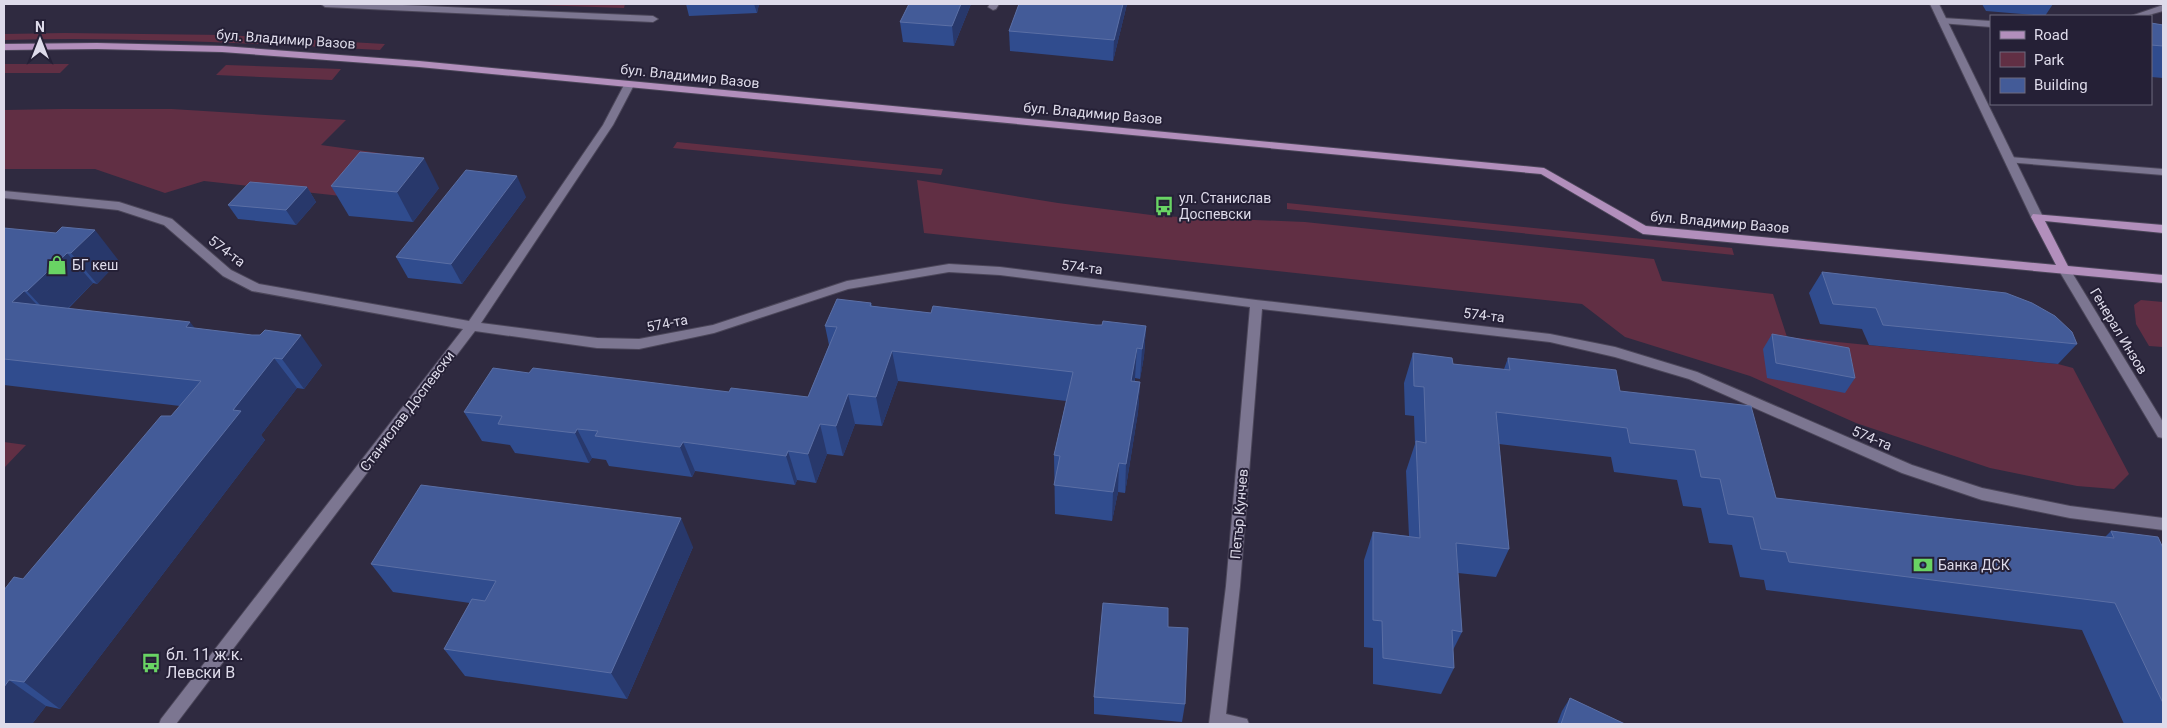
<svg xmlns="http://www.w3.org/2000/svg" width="2167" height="728" font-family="Roboto,sans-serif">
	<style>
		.green { fill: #612f44 }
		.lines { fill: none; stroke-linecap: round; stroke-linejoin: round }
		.lane-casing { stroke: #4b4659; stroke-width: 2 }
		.street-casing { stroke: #4b4659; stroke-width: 2 }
		.primary-casing { stroke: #4b4659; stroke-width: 2 }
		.lane { fill: #7c7691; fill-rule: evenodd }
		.street { fill: #7c7691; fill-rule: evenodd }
		.primary { fill: #b28fbc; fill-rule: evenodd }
		.wall { fill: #304c8e }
		.shaded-wall { fill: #28386b }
		.building { fill: #435b98; stroke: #5b6fa5 }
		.labels { text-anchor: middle; stroke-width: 4; stroke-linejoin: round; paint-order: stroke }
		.street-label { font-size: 14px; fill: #dedbea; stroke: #252036 }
		.poi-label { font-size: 14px; fill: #dedbea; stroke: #252036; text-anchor: start }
		.near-poi-label { font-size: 16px; fill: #dedbea; stroke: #252036; text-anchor: start }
	</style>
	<rect width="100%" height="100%" fill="#2f2a40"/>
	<!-- green -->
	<g class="green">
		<polygon points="506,4 625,4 624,8"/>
		<path d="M65,33L225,35L385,44L380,50C254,44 129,36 4,40V34Z"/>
		<polygon points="4,64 69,64 60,73 4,73"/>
		<polygon points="226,65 341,69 332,80 216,75"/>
		<polygon points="62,109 172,109 346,120 321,145 386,154 350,197 204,181 165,193 95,169 4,169 4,110"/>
		<polygon points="677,142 943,169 941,175 673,148"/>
		<polygon points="917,180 1058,203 1159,216 1305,222 1654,259 1662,281 1773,294 1787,337 2058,364 2073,368 2129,474 2114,489 2077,486 1990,468 1856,423 1750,376 1625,337 1582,304 924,233"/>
		<polygon points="1287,203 1732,248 1734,255 1287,209"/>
		<polygon points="2141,300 2163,302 2163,347 2149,346 2136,324 2134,305"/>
		<polygon points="4,442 26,445 4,468"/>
	</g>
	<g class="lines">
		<defs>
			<g id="lane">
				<polygon points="321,4 380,4 653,16 658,19 653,22 325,7"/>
				<polygon points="990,4 999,4 996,9 993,10 988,7"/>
				<polygon points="2163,5 2163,11 2145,16 2131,16"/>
				<polygon points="1943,18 1991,21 1991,27 1940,23 1938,21"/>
				<polygon points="2010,157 2163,169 2163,175 2006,162 2005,160"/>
			</g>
			<g id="street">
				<polygon points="1930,4 1939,4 2043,217 2041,220 2033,220 2031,217"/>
				<polygon points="629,82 634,85 613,125 481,323 597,338 639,339 713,325 847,281 949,264 1000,267 1256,300 1550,334 1615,347 1697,372 1912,465 1982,488 2070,506 2163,518 2163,530 2070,518 1982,500 1902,473 1689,379 1615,357 1550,342 1262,309 1240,586 1226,714 1247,719 1249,724 1209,724 1226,586 1250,307 1000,275 949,272 848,289 714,333 639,349 597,348 475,331 176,724 159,724 161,719 463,329 252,291 223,276 164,225 118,210 4,198 4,191 119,202 172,219 231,270 259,284 469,321 603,125 624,85"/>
				<polygon points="2064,265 2068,266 2163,422 2163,438 2158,437 2058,269"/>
			</g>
			<polygon id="primary" points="97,43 222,46 419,61 1544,168 1646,226 2056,265 2031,217 2033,214 2163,225 2163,233 2045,221 2068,266 2163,275 2163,283 1643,234 1541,174 419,67 222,52 97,49 4,50 4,44"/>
		</defs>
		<!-- lane casing -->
		<use href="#lane" class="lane-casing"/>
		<!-- street casing -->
		<use href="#street" class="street-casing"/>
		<!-- primary casing -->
		<use href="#primary" class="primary-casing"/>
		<!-- lane -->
		<use href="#lane" class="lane"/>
		<!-- street -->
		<use href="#street" class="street"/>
		<!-- primary -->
		<use href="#primary" class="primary"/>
	</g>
	<!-- wall -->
	<g class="wall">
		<polygon points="686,4 759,4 757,13 689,16"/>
		<polygon points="909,4 971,4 954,46 903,42 900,22"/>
		<polygon points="1019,4 1127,4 1113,61 1010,51 1009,31"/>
		<polygon points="1982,4 2053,4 2045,16 1986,11"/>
		<polygon points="2151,23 2163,25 2163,78 2151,77"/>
		<polygon points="331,186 439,188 413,222 349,216"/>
		<polygon points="307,187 316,202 296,225 238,219 228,205"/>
		<polygon points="526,197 462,284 408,278 396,257"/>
		<polygon points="4,228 119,261 97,284 93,283 68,309 194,328 322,365 304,389 297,388 261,435 265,440 60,709 46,706 32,724 4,724 23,579 180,406 4,385"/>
		<polygon points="1822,272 2077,344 2058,364 1869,345 1862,329 1820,324 1809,293"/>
		<polygon points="871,303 872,306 931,313 1096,325 1146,326 1144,356 1140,379 1135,378 1135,382 1140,382 1138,412 1125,493 1118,492 1112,521 1055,514 1054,455 1066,401 898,381 882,426 855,424 843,456 827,454 816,483 797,480 795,485 695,471 692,477 609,466 606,460 592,458 589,463 515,453 510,445 482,441 464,412 529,373 729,392 808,397 829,345 825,326"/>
		<polygon points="1772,334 1855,378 1845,393 1767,378 1763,349"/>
		<polygon points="1413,353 1453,364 1504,369 1508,358 1620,391 1776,498 2105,537 2111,531 2163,548 2163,724 2124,724 2082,630 1766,590 1764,580 1740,577 1732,545 1709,543 1701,508 1683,506 1677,480 1614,472 1611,457 1499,444 1509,549 1496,577 1458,573 1462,632 1453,650 1454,668 1441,694 1373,684 1373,648 1364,647 1364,560 1373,532 1409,536 1406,471 1415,444 1414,416 1405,415 1404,383"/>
		<polygon points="693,547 627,699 465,676 444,649 470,603 393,592 371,564"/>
		<polygon points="1168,627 1185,704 1182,722 1094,714 1094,697"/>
		<polygon points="1570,698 1625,724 1557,724 1562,711"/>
	</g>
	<!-- shaded-wall -->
	<g class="shaded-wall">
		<polygon points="754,4 759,4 757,13"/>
		<polygon points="961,4 971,4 954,46 952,26"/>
		<polygon points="1123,4 1127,4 1113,61 1114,40"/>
		<polygon points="424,158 439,188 413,222 397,192"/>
		<polygon points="517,176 526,197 462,284 451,264"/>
		<polygon points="307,187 316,202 296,225 286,210"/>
		<polygon points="95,230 119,261 97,284 71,253"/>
		<polygon points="67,253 93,283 55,321 27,291"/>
		<polygon points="24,291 52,321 12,302"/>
		<polygon points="190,322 214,352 186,327"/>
		<polygon points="1146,326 1144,356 1140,379 1142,349"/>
		<polygon points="301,335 322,365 304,389 282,359"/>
		<polygon points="1137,348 1135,378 1129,411 1131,381"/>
		<polygon points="892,351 898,381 882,426 876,397"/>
		<polygon points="274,358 297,388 261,435 265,440 60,709 24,682 233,410"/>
		<polygon points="1140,382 1138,412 1125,493 1126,464"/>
		<polygon points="848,394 855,424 843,456 836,426"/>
		<polygon points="820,424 827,454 816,483 808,454"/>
		<polygon points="577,429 592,458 589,463 575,433"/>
		<polygon points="683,442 695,471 692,477 680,447"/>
		<polygon points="788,451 797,480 795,485 786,456"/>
		<polygon points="1119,463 1118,492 1112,521 1113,492"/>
		<polygon points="681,518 693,547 627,699 611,673"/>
		<polygon points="9,680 46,706 32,724 4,724 4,687"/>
	</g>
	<!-- building -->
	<g class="building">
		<polygon points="909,4 961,4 952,26 900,22"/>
		<polygon points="1019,4 1123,4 1114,40 1009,31"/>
		<polygon points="2151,23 2163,25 2163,46 2151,45"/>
		<polygon points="360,152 424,158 397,192 331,186"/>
		<polygon points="466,170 517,176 451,264 396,257"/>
		<polygon points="250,182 307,187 286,210 228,205"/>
		<polygon points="62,227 95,230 71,253 67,253 27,291 24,291 12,302 190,322 186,327 252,335 260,335 265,330 301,335 282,359 274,358 233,410 241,411 24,682 9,680 4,687 4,590 14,577 23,579 161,416 171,416 201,381 4,359 4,228 56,233"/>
		<polygon points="1822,272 2006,293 2032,303 2055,316 2072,332 2077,344 1883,325 1876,308 1833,304"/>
		<polygon points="837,299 871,303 870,306 931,313 933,306 1096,325 1102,325 1103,321 1146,326 1142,349 1137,348 1131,381 1140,382 1126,464 1119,463 1113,492 1054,485 1060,456 1054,455 1073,372 892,351 876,397 848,394 836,426 820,424 808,454 788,451 786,456 683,442 680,447 595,436 598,431 577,429 575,433 498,424 502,416 464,412 493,368 529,373 533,368 729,392 731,388 808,397 837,327 825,326"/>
		<polygon points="1772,334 1849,348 1855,378 1776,363"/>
		<polygon points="1413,353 1452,358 1453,364 1510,370 1508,358 1616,370 1620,391 1751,406 1776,498 2114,538 2111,531 2158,537 2163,548 2163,703 2115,603 1789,562 1786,552 1761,549 1753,517 1728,514 1720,479 1701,477 1695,450 1630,443 1627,428 1496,412 1509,549 1456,543 1462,632 1452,630 1454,668 1383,658 1382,621 1373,620 1373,532 1420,538 1416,441 1426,443 1424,387 1414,386"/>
		<polygon points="421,485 681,518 611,673 444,649 472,599 485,601 496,581 371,564"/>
		<polygon points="1103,603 1168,608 1168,627 1188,628 1185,704 1094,697"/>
		<polygon points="1570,698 1625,724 1561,724"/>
	</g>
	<!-- icons -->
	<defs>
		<symbol id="bus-bare" viewBox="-9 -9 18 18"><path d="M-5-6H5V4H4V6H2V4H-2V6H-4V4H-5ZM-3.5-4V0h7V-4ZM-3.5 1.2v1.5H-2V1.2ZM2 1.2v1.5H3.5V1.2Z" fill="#69d464" stroke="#252036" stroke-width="2.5" paint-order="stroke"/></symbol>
		<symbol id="shop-bare" viewBox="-9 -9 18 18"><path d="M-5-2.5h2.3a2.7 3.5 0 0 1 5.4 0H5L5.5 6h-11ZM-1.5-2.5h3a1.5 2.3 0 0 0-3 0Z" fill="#69d464" stroke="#252036" stroke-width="2.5" paint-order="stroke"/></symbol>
		<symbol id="bank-bare" viewBox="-9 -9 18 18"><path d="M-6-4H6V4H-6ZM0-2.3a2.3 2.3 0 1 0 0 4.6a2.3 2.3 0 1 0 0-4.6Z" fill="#69d464" stroke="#252036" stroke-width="2.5" paint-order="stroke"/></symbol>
	</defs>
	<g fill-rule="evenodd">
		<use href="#bus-bare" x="1150" y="192" width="28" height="28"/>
		<use href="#shop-bare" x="43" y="251" width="28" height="28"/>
		<use href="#bank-bare" x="1909" y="551" width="28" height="28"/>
		<use href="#bus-bare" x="137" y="649" width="28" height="28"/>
	</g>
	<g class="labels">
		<!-- street labels -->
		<g class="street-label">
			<text transform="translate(286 39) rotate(4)" y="5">бул. Владимир Вазов</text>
			<text transform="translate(690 76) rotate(6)" y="5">бул. Владимир Вазов</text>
			<text transform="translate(1093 113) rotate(5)" y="5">бул. Владимир Вазов</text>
			<text transform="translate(1720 222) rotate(5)" y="5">бул. Владимир Вазов</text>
			<text transform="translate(227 251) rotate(37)" y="5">574-та</text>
			<text transform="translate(1082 267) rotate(7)" y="5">574-та</text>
			<text transform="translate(1484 315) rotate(7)" y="5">574-та</text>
			<text transform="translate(667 323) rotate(-11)" y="5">574-та</text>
			<text transform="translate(2119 331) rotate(59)" y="5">Генерал Инзов</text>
			<text transform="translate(407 411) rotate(-53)" y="5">Станислав Доспевски</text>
			<text transform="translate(1872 438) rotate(23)" y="5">574-та</text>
			<text transform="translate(1239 514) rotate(-85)" y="5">Петър Кунчев</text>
		</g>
		<!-- poi labels -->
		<g class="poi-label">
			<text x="1179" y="203">ул. Станислав<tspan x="1179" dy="16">Доспевски</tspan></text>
			<text x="72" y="270">БГ кеш</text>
			<text x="1938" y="570">Банка ДСК</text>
		</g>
		<!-- near-poi labels -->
		<g class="near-poi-label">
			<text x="166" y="660">бл. 11 ж.к.<tspan x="166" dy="18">Левски В</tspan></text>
		</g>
	</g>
	<!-- border -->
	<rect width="2167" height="728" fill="none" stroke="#dedbea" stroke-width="10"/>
	<!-- legend -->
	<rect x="1990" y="15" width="162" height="90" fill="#252036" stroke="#6f6b7e"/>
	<rect x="2000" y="31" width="25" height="8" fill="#b28fbc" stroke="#6f6b7e"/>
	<text x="2034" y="40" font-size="15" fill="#dedbea">Road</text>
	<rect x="2000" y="52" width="25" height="15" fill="#612f44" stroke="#6f6b7e"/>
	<text x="2034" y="65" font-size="15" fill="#dedbea">Park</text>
	<rect x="2000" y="78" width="25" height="15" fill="#435b98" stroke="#6f6b7e"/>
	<text x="2034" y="90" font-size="15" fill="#dedbea">Building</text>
	<!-- north arrow -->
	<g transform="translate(40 40)" stroke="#252036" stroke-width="4" paint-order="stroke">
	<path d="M0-4L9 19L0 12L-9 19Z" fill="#dedbea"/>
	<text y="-8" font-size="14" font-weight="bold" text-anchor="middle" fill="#dedbea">N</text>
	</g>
</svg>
